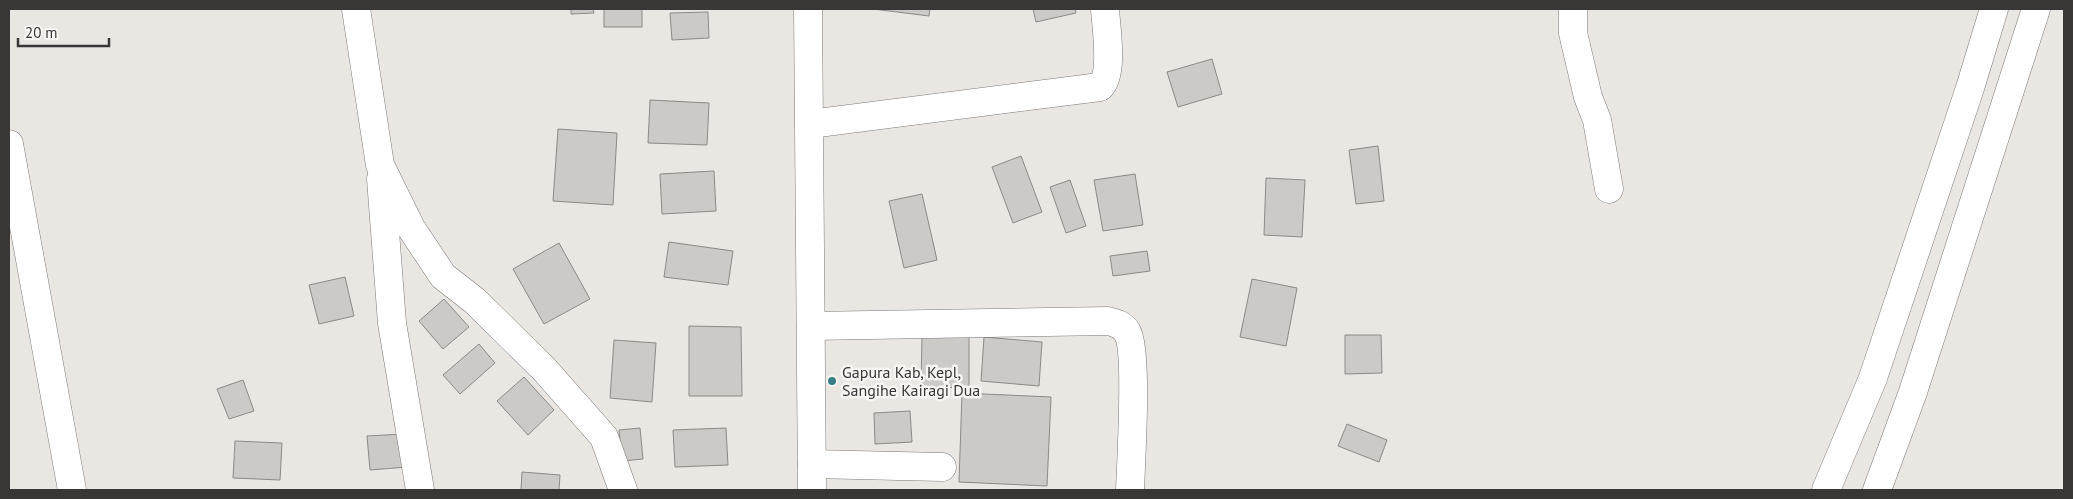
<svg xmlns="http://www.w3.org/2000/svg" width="2073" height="499" font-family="'PT Sans',sans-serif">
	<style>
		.building { fill: #cccac6; stroke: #8c8986 }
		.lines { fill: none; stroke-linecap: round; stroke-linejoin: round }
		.minor-casing { stroke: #7c7a77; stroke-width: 29 }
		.highway-casing { stroke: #7c7a77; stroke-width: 29 }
		.minor { stroke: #fff; stroke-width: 28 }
		.highway { stroke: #fff; stroke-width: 28 }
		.poi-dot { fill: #377e87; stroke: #f7f4f1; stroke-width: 2 }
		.labels { text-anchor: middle; stroke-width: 5; stroke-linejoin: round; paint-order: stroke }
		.poi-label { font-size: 16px; fill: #383736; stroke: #f7f4f1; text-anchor: start }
	</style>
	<rect width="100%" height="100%" fill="#eae7e3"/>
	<!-- building -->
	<g class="building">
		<polygon points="571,9 593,9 594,13 571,14"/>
		<rect x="604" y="9" width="38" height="18"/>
		<polygon points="873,9 930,9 929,16"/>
		<polygon points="1033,9 1075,9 1076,13 1036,22"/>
		<polygon points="708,12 709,38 672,40 670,13"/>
		<polygon points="1212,59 1222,94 1178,107 1167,72"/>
		<polygon points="650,100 709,103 707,145 648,143"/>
		<polygon points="558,129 617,133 613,205 553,201"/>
		<polygon points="1378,146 1384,201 1356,204 1349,150"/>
		<polygon points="1021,156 1042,212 1013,223 992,167"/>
		<polygon points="714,171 716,211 662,214 660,174"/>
		<polygon points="1135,174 1143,225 1103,231 1094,180"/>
		<polygon points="1266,178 1305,180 1302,237 1264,235"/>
		<polygon points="1070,180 1086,226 1066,233 1050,187"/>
		<polygon points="922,194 937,260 904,268 889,201"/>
		<polygon points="669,242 733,251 728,285 664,277"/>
		<polygon points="559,243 590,299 544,324 513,269"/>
		<polygon points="1147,251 1150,271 1113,276 1110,256"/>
		<polygon points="345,277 354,316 319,324 309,285"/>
		<polygon points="1252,279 1297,288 1286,346 1240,337"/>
		<polygon points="444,299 469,327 443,349 419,321"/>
		<polygon points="689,326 741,327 742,396 689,396"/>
		<polygon points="1345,335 1381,335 1382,373 1345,374"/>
		<polygon points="922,336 969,337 969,388 921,387"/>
		<polygon points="984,337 1042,342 1039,386 981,381"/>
		<polygon points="614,340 656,343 652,402 610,398"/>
		<polygon points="479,344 495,363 460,394 443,375"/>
		<polygon points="524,377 554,410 528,435 497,401"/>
		<polygon points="243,380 254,411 229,419 217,389"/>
		<polygon points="962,393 1051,397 1047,486 959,482"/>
		<polygon points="910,411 912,442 875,444 874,413"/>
		<polygon points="1347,424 1387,440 1379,462 1338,446"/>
		<polygon points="640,428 643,459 622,461 619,430"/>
		<polygon points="726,428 728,465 675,467 673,430"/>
		<polygon points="404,434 407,467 370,470 367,436"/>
		<polygon points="235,441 282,443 280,480 233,478"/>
		<polygon points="522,472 560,475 559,490 521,490"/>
	</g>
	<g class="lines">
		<defs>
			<g id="minor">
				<polyline points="356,9 380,165 411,228 443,276 475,301 544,369 604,437 623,490"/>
				<polyline points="808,9 812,490"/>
				<polyline points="1573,9 1573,33 1588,97 1597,120 1609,189"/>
				<path d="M810,124L1100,87C1114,74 1106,27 1105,9"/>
				<polyline points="9,144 72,490"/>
				<polyline points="381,179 392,323 420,490"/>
				<path d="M811,326L1108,321C1116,323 1123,325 1127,332C1138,349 1131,463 1130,490"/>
				<polyline points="812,464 942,467"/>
			</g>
			<g id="highway">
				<polyline points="1826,490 1873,378 1970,88 1994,9"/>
				<polyline points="1877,490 1913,392 2036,9"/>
			</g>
		</defs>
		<!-- minor casing -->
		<use href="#minor" class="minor-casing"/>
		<!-- highway casing -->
		<use href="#highway" class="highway-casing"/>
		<!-- minor -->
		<use href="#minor" class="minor"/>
		<!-- highway -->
		<use href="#highway" class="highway"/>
	</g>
	<!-- markers -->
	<circle class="poi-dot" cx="832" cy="381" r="5"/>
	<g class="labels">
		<!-- poi labels -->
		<g class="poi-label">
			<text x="842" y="378">Gapura Kab, Kepl,<tspan x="842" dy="18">Sangihe Kairagi Dua</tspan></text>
		</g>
	</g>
	<!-- border -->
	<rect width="2073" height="499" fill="none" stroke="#383736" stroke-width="20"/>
	<!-- scale -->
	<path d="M18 38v8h91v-8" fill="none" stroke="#383736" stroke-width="2.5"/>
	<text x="25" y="38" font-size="15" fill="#383736" stroke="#f7f4f1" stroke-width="4" paint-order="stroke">20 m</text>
</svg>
